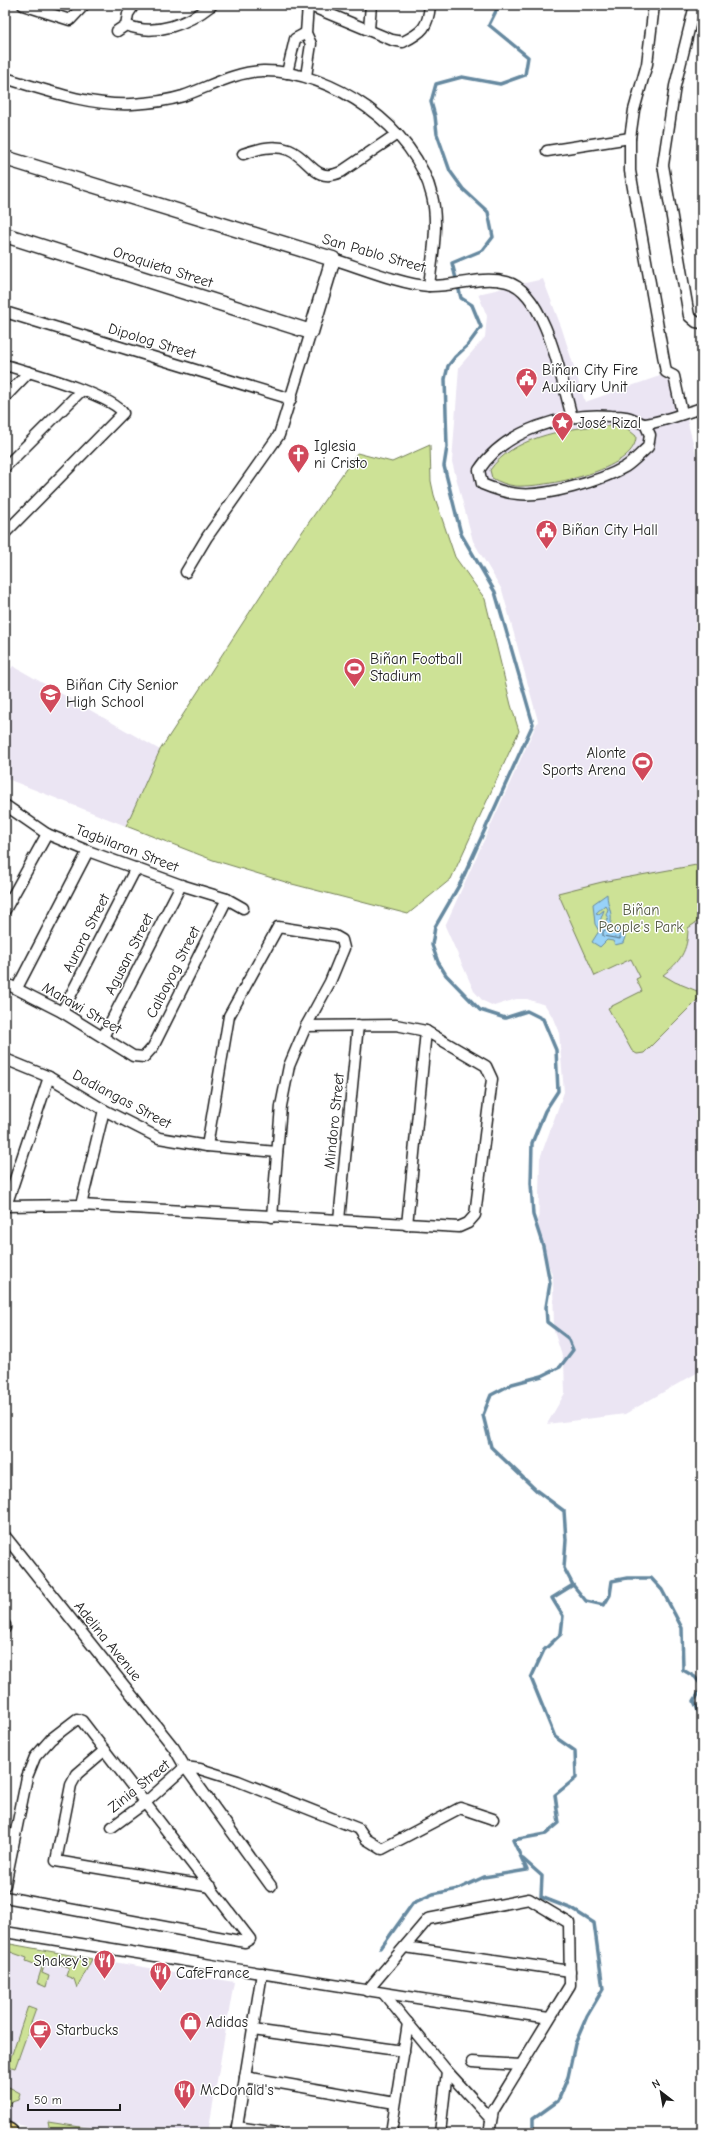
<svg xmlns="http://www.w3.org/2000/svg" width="707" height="2138" font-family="'Comic Neue',sans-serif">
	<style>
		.built { fill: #ebe5f3 }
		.green { fill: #cde296; stroke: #747f59 }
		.water { fill: #98d2f8; stroke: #6689a0; fill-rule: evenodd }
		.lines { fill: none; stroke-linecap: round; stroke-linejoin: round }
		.shore { stroke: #4e6574; stroke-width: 1 }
		.stream { stroke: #6689a0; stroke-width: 3.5 }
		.street-casing { stroke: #1c1c1c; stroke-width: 13 }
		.secondary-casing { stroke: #1c1c1c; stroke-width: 17 }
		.highway-casing { stroke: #1c1c1c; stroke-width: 21 }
		.street { stroke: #fff; stroke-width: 10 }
		.secondary { stroke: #fff; stroke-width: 14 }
		.highway { stroke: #fae180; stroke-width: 18 }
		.labels { text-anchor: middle; stroke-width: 3; stroke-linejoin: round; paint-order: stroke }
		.street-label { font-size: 15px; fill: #1c1c1c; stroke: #fff }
		.poi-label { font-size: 15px; fill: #1c1c1c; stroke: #fff; text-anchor: start }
		.park-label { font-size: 15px; fill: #515741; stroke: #fff }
	</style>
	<rect width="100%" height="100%" fill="#fff"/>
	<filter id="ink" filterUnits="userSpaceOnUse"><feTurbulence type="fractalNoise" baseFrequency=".025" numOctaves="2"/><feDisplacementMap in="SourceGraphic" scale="8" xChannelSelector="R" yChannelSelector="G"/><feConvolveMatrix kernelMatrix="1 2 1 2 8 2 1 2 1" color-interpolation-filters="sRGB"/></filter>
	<g filter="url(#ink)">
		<!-- built -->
		<g class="built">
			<polygon points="543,279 562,329 585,402 674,371 702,476 702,1370 625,1414 547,1424 565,1393 564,1362 554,1331 553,1278 538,1232 540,1158 564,1092 559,1033 552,1016 545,1005 527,999 516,999 494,1006 483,1001 474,991 445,926 538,721 502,590 473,541 452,462 459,367 485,337 487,316 478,294"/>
			<polygon points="13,666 160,750 126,826 5,778 5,678"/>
			<polygon points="5,1944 234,1982 208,2133 119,2133 48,2122 49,2133 5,2121"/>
		</g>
		<!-- green -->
		<g class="green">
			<path d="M598,426H624L636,436C637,471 542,488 515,486C507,485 499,482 492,478L490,470C512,438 563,429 598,426Z"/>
			<polygon points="430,445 431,481 434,495 455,557 485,599 511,705 519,731 451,879 408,914 292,884 213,860 126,826 160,750 298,538 357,453 392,462"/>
			<path d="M702,864V913L700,920L688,928C688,951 680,962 663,975L675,982L702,993V995L644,1053L637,1054L632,1051L608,1008L642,991L636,979L640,977L631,959L595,976L558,893L602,882Z"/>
			<polygon points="5,1943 92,1959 77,1988 74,1979 66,1976 69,1967 46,1960 42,1973 49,1976 46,1987 37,1983 42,1967 26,1961 27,1958 5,1950"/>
			<polygon points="28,2006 36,2009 15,2068 8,2066"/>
			<polygon points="9,2087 20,2093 18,2100 12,2102 5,2109 5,2089"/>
			<polygon points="48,2122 119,2133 50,2133"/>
		</g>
		<!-- water -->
		<path class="water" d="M607,894C607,906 614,914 610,925L625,932V937L623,943L615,945L613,941L607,940L600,947L592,942L599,931L595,924L593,904ZM605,905L608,909L606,915L608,918L601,928L599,924L604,910L599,914L596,913Z"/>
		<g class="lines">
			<!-- shore -->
			<polygon class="shore" points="607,929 620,934 620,939 603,936 603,932"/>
			<!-- stream -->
			<g class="stream">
				<polyline points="499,5 489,25 528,57 525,75 500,84 462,77 436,84 431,102 435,116 437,134 450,171 463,189 488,212 493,237 483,250 452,263 461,298 472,305 481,327 467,346 455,357 448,366 445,379 447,447 444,466 461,534 495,592 533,724 461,882 435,927 432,945 438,962 446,975 480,1010 505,1018 527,1011 543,1019 556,1050 558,1091 545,1111 532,1143 531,1183 533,1215 543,1246 550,1283 546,1307 547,1322 568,1338 573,1350 560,1367 542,1376 512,1384 491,1395 483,1415 491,1447 537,1491 564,1511 566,1540 564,1568 573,1585 586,1601 604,1605 610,1595 612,1581 627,1578 651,1578 662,1590 682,1628 683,1670 695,1677 702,1686"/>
				<polyline points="702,1688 694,1701 700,1715 702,1715"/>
				<polyline points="523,1859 542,1876 541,1897 572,1909 594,1923 603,1989 587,2016 575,2044 568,2077 558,2101 533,2119 533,2133"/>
				<polyline points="381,1948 413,1903 433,1894 458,1889 484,1877 527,1870 513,1840 546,1834 559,1823 555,1795 576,1778 575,1751 555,1737 531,1678 544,1650 561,1634 563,1616 552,1598 573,1585"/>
			</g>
			<defs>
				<g id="street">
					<polyline points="23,5 70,20 84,5"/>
					<path d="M308,5L392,40L403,42C423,32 428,27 430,5"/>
					<polyline points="654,5 647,64 634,110 630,138 630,171 666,372 674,376 682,413"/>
					<polyline points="695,5 675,86 663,165 689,316 696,322 702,323"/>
					<path d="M126,25C155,37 188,24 212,5"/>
					<polyline points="369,29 371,5"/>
					<polyline points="117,31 126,25 128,14 134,5"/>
					<polyline points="287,73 295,39 306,33"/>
					<polyline points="306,76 311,44 306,33 308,5"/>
					<path d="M5,78C45,90 89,106 132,104C149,103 167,101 183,96C209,87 234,72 263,71C332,70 416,128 432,196C439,224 432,258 429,286"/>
					<polyline points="547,151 630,138"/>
					<path d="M243,154C258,149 273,144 289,150C311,159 314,184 341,172L397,134"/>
					<path d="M333,259C359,267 403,285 429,286C455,287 480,275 507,282C546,292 562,383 572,417"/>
					<polyline points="5,312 291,399"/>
					<path d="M5,365C28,372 112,395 123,413L5,533"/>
					<polyline points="5,397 29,372"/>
					<path d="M645,424L650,435L648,447C641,453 633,462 625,467C601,481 545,497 518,494C505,493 494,489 482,484L479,470C505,430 565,412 611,416C616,416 622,416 626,417C633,418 640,424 646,424C665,421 684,413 702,408"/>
					<polyline points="5,467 82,390"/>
					<polyline points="186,572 207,537 279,435 311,332"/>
					<polyline points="5,805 47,834 88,851 181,885 227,899 243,908"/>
					<polyline points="5,910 47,834"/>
					<polyline points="5,983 62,1012 133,1056 144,1057 153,1047 227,899"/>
					<polyline points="17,988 88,851"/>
					<polyline points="62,1012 136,868"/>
					<polyline points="103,1037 181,885"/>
					<polyline points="5,1059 49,1077 104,1110 159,1138 207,1146 277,1152"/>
					<polyline points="207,1146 229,1016 278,927 335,936 342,940 344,948 330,982 306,1026 289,1066 281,1106 272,1217"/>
					<polyline points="81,1205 104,1110"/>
					<polyline points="5,1206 81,1205 459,1227 468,1223 475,1215 492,1079 486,1066 426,1031 396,1025 306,1026"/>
					<polyline points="6,1206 49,1077"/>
					<polyline points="339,1220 358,1025"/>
					<polyline points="407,1225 426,1031"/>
					<polyline points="5,1536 174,1748 185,1767 146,1802 112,1827"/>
					<polyline points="5,1625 5,1628"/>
					<polyline points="105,1750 77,1774 71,1785 56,1861 211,1887"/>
					<polyline points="5,1885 27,1777 35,1757 51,1739 77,1719 82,1721 250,1939 245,1942 5,1897"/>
					<polyline points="271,1886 185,1767 200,1769 238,1781 359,1829 366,1839 382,1849 460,1808 493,1819"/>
					<path d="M5,1932C186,1960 367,1992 549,2018"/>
					<polyline points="405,1947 570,1971"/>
					<polyline points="367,1991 428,1919 529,1899 569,1923 570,1985 493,2111 489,2133"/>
					<polyline points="384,1994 447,2071 490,2118"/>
					<polyline points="253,2030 404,2051"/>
					<polyline points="472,2062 521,2065"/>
					<polyline points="245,2077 395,2103"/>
					<polyline points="237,2127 278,2133"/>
					<polyline points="236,2133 262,1973"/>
					<polyline points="391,2133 408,2023"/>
					<polyline points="440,2133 447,2071"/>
				</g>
				<polyline id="secondary" points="5,158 333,259 311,332 5,235"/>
				<polyline id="highway" points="5,2131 9,2133"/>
			</defs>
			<!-- street casing -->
			<use href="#street" class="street-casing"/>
			<!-- secondary casing -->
			<use href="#secondary" class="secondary-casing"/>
			<!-- highway casing -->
			<use href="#highway" class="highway-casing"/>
			<!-- street -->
			<use href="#street" class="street"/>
			<!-- secondary -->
			<use href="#secondary" class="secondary"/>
			<!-- highway -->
			<use href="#highway" class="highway"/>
		</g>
	</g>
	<!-- icons -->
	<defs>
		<symbol id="civic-pin" viewBox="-11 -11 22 30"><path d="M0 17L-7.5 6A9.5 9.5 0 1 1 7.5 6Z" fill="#d1495b" stroke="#fff"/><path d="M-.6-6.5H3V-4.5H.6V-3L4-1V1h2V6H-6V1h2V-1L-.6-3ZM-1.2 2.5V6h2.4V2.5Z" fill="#fff"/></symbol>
		<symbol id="sight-pin" viewBox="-11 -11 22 30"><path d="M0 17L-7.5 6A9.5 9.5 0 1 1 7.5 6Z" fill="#d1495b" stroke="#fff"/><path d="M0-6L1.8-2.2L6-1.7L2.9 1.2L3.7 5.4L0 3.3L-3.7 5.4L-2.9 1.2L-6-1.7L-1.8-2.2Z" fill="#fff"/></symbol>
		<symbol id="church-pin" viewBox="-11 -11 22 30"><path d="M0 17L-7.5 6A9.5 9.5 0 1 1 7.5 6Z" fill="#d1495b" stroke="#fff"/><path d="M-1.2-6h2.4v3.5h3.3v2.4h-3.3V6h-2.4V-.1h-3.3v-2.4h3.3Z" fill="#fff"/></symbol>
		<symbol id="stadium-pin" viewBox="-11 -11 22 30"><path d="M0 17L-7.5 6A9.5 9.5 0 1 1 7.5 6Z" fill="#d1495b" stroke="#fff"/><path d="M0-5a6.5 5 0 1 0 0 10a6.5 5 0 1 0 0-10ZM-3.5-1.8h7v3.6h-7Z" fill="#fff"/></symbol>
		<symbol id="school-pin" viewBox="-11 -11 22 30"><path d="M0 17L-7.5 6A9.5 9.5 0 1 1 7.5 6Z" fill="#d1495b" stroke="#fff"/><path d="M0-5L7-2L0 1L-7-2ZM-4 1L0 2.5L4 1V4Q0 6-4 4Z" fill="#fff"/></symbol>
		<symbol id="restaurant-pin" viewBox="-11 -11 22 30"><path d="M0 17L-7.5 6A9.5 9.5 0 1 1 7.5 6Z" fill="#d1495b" stroke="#fff"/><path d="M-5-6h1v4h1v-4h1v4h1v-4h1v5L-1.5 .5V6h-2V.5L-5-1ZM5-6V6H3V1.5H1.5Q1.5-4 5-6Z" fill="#fff"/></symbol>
		<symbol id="shop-pin" viewBox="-11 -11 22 30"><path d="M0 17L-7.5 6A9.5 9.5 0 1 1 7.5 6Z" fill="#d1495b" stroke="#fff"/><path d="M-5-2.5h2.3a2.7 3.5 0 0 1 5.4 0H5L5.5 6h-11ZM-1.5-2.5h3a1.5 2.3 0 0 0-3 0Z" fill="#fff"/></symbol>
		<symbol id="cafe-pin" viewBox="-11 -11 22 30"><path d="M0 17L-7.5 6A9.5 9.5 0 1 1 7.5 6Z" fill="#d1495b" stroke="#fff"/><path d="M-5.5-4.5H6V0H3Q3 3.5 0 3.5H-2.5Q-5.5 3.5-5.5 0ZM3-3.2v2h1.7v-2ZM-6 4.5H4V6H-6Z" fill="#fff"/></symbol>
	</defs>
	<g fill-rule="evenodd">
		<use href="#civic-pin" x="514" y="366" width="25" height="34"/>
		<use href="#sight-pin" x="550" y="410" width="25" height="34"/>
		<use href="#church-pin" x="286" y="442" width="25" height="34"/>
		<use href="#civic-pin" x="534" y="518" width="25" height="34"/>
		<use href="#stadium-pin" x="342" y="656" width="25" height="34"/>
		<use href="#school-pin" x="38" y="682" width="25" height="34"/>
		<use href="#stadium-pin" x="630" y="750" width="25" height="34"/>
		<use href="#restaurant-pin" x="92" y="1948" width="25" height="34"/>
		<use href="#restaurant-pin" x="148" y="1960" width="25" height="34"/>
		<use href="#shop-pin" x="178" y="2010" width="25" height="34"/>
		<use href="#cafe-pin" x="28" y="2018" width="25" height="34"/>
		<use href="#restaurant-pin" x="172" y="2078" width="25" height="34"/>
	</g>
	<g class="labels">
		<!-- street labels -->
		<g class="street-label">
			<text transform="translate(374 253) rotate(16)" y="5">San Pablo Street</text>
			<text transform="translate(163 267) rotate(18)" y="5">Oroquieta Street</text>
			<text transform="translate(152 341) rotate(17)" y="5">Dipolog Street</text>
			<text transform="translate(127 848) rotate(21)" y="5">Tagbilaran Street</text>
			<text transform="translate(86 933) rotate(-63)" y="5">Aurora Street</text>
			<text transform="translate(129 954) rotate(-63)" y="5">Agusan Street</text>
			<text transform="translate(173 972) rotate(-63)" y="5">Calbayog Street</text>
			<text transform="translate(82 1008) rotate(30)" y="5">Marawi Street</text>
			<text transform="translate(122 1099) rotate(28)" y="5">Dadiangas Street</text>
			<text transform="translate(334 1121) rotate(-84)" y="5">Mindoro Street</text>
			<text transform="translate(108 1641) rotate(51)" y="5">Adelina Avenue</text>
			<text transform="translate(139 1786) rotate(-39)" y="5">Zinia Street</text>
		</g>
		<!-- poi labels -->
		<g class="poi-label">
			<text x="542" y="375">Biñan City Fire<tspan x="542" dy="17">Auxiliary Unit</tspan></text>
			<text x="578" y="428">José Rizal</text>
			<text x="314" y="451">Iglesia<tspan x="314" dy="17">ni Cristo</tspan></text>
			<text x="562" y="535">Biñan City Hall</text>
			<text x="370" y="664">Biñan Football<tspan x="370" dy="17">Stadium</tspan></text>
			<text x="66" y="690">Biñan City Senior<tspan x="66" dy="17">High School</tspan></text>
			<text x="626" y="758" text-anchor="end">Alonte<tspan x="626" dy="17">Sports Arena</tspan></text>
			<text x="88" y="1966" text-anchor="end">Shakey's</text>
			<text x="176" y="1978">CafeFrance</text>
			<text x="206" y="2027">Adidas</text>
			<text x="56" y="2035">Starbucks</text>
			<text x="200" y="2095">McDonald's</text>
		</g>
		<!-- park labels -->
		<g class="park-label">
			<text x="641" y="915">Biñan<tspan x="641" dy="17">People's Park</tspan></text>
		</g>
	</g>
	<!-- margin -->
	<rect width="707" height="2138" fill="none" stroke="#fff" stroke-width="20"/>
	<rect x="10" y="10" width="687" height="2118" fill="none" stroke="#1c1c1c" stroke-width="1.5" filter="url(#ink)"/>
	<!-- north arrow -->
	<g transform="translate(661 2092) rotate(329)" stroke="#ffffff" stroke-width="3" paint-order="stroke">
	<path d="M0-3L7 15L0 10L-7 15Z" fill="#1c1c1c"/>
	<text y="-6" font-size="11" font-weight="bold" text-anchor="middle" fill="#1c1c1c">N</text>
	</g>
	<!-- scale -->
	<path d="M28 2104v6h92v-6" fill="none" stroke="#1c1c1c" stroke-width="2"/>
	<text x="34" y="2104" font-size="12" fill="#1c1c1c" stroke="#ffffff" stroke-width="3" paint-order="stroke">50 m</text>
</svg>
